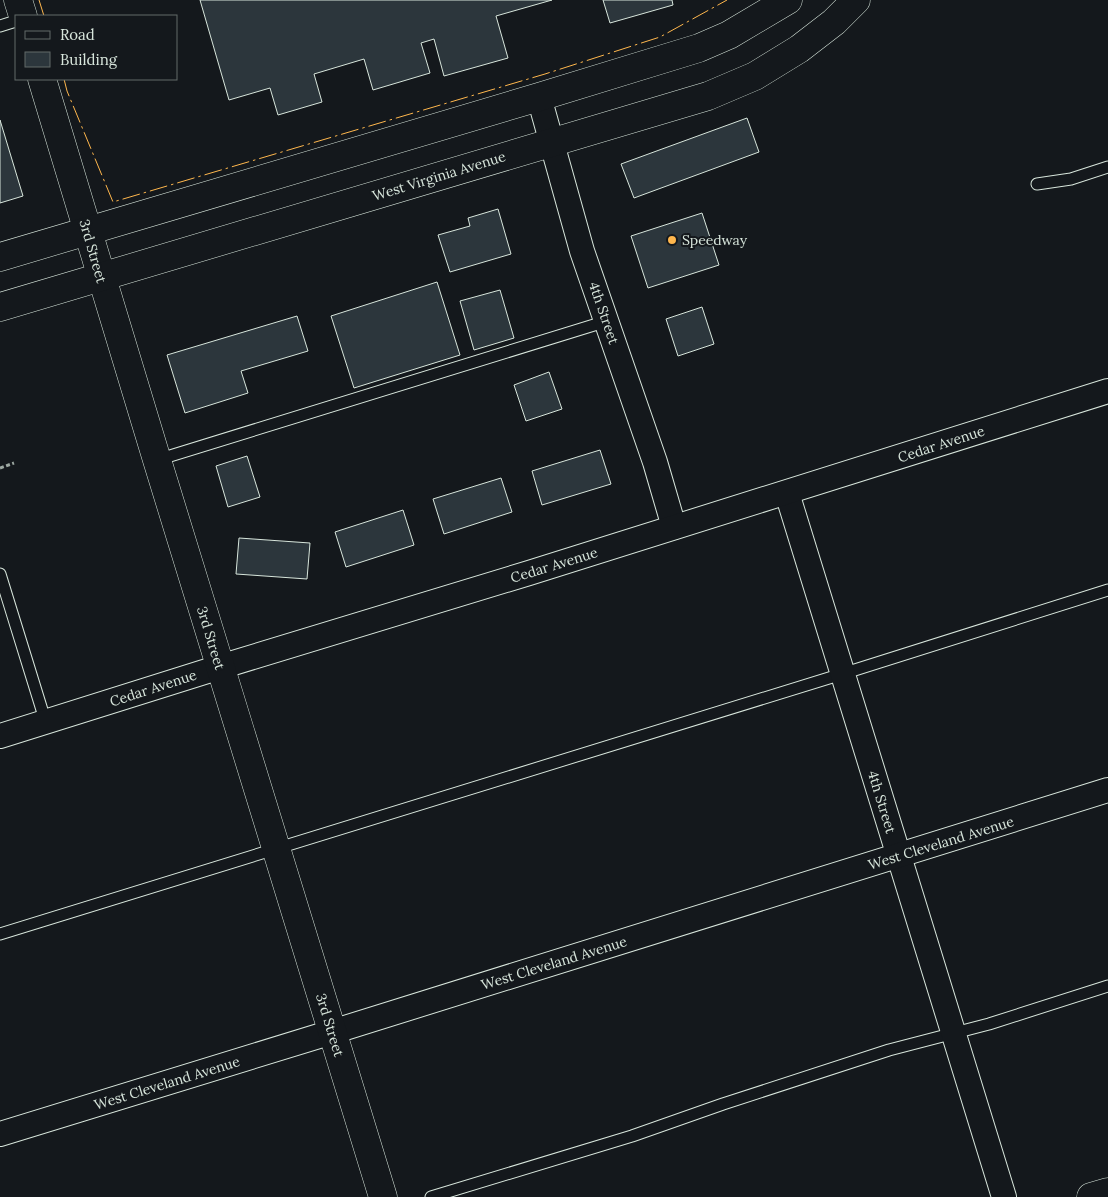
<svg xmlns="http://www.w3.org/2000/svg" width="1108" height="1197" font-family="Lora,serif">
	<style>
		.building { fill: #2c363c; stroke: #d8e6dc }
		.lines { fill: none; stroke-linecap: round; stroke-linejoin: round }
		.lane-casing { stroke: #d8e6dc; stroke-width: 13 }
		.street-casing { stroke: #d8e6dc; stroke-width: 26 }
		.secondary-casing { stroke: #d8e6dc; stroke-width: 29 }
		.primary-casing { stroke: #d8e6dc; stroke-width: 29 }
		.path { stroke: #9da8a2; stroke-width: 3; stroke-dasharray: 4 2.5; stroke-linecap: butt }
		.lane { stroke: #14181c; stroke-width: 11 }
		.street { stroke: #14181c; stroke-width: 24 }
		.secondary { stroke: #14181c; stroke-width: 28 }
		.primary { stroke: #14181c; stroke-width: 28 }
		.power { stroke: #ffb74d; stroke-width: 1; stroke-dasharray: 18 4 2.5 4; stroke-linecap: butt }
		.poi-dot { fill: #ffb74d; stroke: #14181c; stroke-width: 2 }
		.labels { text-anchor: middle; stroke-width: 4; stroke-linejoin: round; paint-order: stroke }
		.street-label { font-size: 14px; fill: #d8e6dc; stroke: #14181c }
		.poi-label { font-size: 14px; fill: #d8e6dc; stroke: #14181c; text-anchor: start }
	</style>
	<rect width="100%" height="100%" fill="#14181c"/>
	<!-- building -->
	<g class="building">
		<polygon points="200,0 552,0 496,16 508,58 444,76 434,39 421,43 430,73 373,90 364,59 314,74 322,102 278,115 270,88 229,100"/>
		<polygon points="603,0 672,0 673,5 610,23"/>
		<polygon points="747,118 759,152 634,198 621,164"/>
		<polygon points="0,120 23,196 0,203"/>
		<polygon points="498,209 511,254 450,272 438,235 470,226 468,218"/>
		<polygon points="702,213 719,265 648,288 631,236"/>
		<polygon points="437,282 460,355 354,388 331,316"/>
		<polygon points="500,290 514,338 474,350 460,301"/>
		<polygon points="702,307 714,344 678,356 666,319"/>
		<polygon points="297,316 308,351 241,371 248,393 185,413 167,355"/>
		<polygon points="549,372 562,409 526,421 514,385"/>
		<polygon points="600,450 611,484 542,505 532,471"/>
		<polygon points="247,456 260,497 228,507 216,466"/>
		<polygon points="501,478 512,512 444,534 433,499"/>
		<polygon points="403,510 414,545 346,567 335,532"/>
		<polygon points="239,538 310,543 307,579 236,574"/>
	</g>
	<g class="lines">
		<defs>
			<g id="lane">
				<polyline points="0,26 16,21"/>
				<polyline points="1037,184 1071,179 1108,167"/>
				<polyline points="157,460 607,321"/>
				<polyline points="0,574 46,723"/>
				<polyline points="0,934 842,674 1108,590"/>
				<polyline points="431,1197 632,1136 723,1104 889,1050 989,1024 1108,986"/>
			</g>
			<g id="street">
				<polyline points="539,97 582,251 655,462 674,527"/>
				<polyline points="787,493 1004,1197"/>
				<polyline points="0,736 220,667 529,573 1108,391"/>
				<polyline points="0,1134 332,1032 1108,790"/>
			</g>
			<g id="secondary">
				<polyline points="18,0 23,16"/>
				<polyline points="42,79 157,460 383,1197"/>
				<polyline points="1091,1197 1108,1192"/>
			</g>
			<g id="primary">
				<polyline points="0,257 539,97 699,48 729,35 788,0"/>
				<polyline points="0,307 708,96 755,76 799,49 834,22 856,0"/>
			</g>
		</defs>
		<!-- lane casing -->
		<use href="#lane" class="lane-casing"/>
		<!-- street casing -->
		<use href="#street" class="street-casing"/>
		<!-- secondary casing -->
		<use href="#secondary" class="secondary-casing"/>
		<!-- primary casing -->
		<use href="#primary" class="primary-casing"/>
		<!-- path -->
		<polyline class="path" points="0,468 14,463"/>
		<!-- lane -->
		<use href="#lane" class="lane"/>
		<!-- street -->
		<use href="#street" class="street"/>
		<!-- secondary -->
		<use href="#secondary" class="secondary"/>
		<!-- primary -->
		<use href="#primary" class="primary"/>
		<!-- power -->
		<g class="power">
			<polyline points="39,0 44,16"/>
			<polyline points="64,79 67,91 113,202 545,74 660,37 727,0"/>
		</g>
	</g>
	<!-- markers -->
	<circle class="poi-dot" cx="672" cy="240" r="5"/>
	<g class="labels">
		<!-- street labels -->
		<g class="street-label">
			<text transform="translate(439 176) rotate(-17)" y="5">West Virginia Avenue</text>
			<text transform="translate(93 251) rotate(74)" y="5">3rd Street</text>
			<text transform="translate(604 313) rotate(71)" y="5">4th Street</text>
			<text transform="translate(941 444) rotate(-18)" y="5">Cedar Avenue</text>
			<text transform="translate(554 565) rotate(-17)" y="5">Cedar Avenue</text>
			<text transform="translate(211 638) rotate(73)" y="5">3rd Street</text>
			<text transform="translate(153 688) rotate(-18)" y="5">Cedar Avenue</text>
			<text transform="translate(882 802) rotate(73)" y="5">4th Street</text>
			<text transform="translate(941 843) rotate(-17)" y="5">West Cleveland Avenue</text>
			<text transform="translate(554 963) rotate(-17)" y="5">West Cleveland Avenue</text>
			<text transform="translate(330 1025) rotate(73)" y="5">3rd Street</text>
			<text transform="translate(167 1083) rotate(-17)" y="5">West Cleveland Avenue</text>
		</g>
		<!-- poi labels -->
		<g class="poi-label">
			<text x="682" y="245">Speedway</text>
		</g>
	</g>
	<!-- legend -->
	<rect x="15" y="15" width="162" height="65" fill="#14181c" stroke="#626a69"/>
	<rect x="25" y="31" width="25" height="8" fill="#14181c" stroke="#626a69"/>
	<text x="60" y="40" font-size="15" fill="#d8e6dc">Road</text>
	<rect x="25" y="52" width="25" height="15" fill="#2c363c" stroke="#626a69"/>
	<text x="60" y="65" font-size="15" fill="#d8e6dc">Building</text>
</svg>
